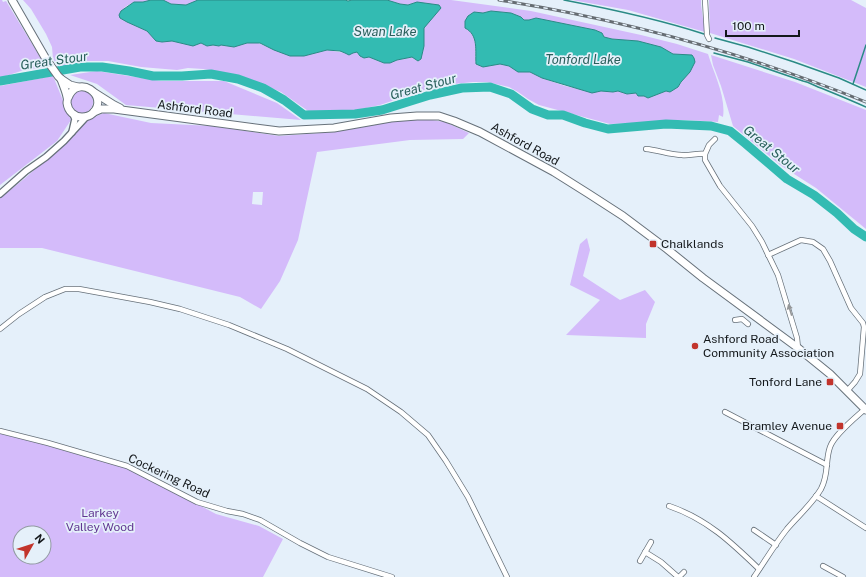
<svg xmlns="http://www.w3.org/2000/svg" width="866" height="577" font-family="'Public Sans',sans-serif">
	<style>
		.green { fill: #d4bbfa; fill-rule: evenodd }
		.water { fill: #33bbb2; stroke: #2a8a85 }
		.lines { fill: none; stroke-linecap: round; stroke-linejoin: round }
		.stream { stroke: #2a8a85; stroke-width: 1.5 }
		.river { stroke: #33bbb2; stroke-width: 9 }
		.minor-casing { stroke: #67717a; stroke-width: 6 }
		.tertiary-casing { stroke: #67717a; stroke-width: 8 }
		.trunk-casing { stroke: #67717a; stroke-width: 9 }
		.minor { stroke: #fff; stroke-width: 4.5 }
		.tertiary { stroke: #fff; stroke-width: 5.5 }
		.trunk { stroke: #fff; stroke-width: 7 }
		.rail-casing { stroke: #666c72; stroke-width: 3 }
		.rail { stroke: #e5f0fa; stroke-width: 1.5; stroke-dasharray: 4.5; stroke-linecap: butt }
		.oneway { fill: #959798 }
		.poi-dot { fill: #c2342c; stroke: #e5f0fa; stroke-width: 1.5 }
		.labels { text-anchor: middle; stroke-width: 3.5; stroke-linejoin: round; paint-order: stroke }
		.street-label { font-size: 12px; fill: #14181b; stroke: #e5f0fa }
		.poi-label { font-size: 12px; fill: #14181b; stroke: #e5f0fa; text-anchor: start }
		.park-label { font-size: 12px; fill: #613791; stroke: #e5f0fa }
		.water-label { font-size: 13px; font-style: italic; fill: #295f5b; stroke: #e5f0fa }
	</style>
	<rect width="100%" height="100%" fill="#e5f0fa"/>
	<!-- green -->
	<g class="green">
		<path d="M0,0H2L3,2L6,1L40,57C42,61 45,63 46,67L24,70L0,78Z"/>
		<path d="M23,0H198L186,5L171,4L163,0H151L143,2H134L125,7L120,18L127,22L147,31L156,41L162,42L172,41L184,44L201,43L207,46L213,45L217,46L221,45L234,47L247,43H258L290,56H304L327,50L345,53L357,52L360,56L369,57L384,63H390L397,60L412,57L418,61L423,52L424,28L427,23L417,2L408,5L400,4L387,0H451L531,11L641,35L677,44L708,54C714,74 726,96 723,117L719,115L718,122L704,121L682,120L669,122L610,124L539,105L528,99L518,92L509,87L487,82H473L436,86L380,105L352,111L332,113H311L281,92L239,75L203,69L188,68L177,70L141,67L108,61H79L59,67L53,59L52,47L46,34L31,9ZM491,11L511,13L521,17L524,20H529L536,18L595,30L602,33L604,37L612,39L638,41L661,47L673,54L681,55L695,62L678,87L670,92L666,91L648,98L644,96H638L636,93L627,94L618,91L613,92L601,91L597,92L584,90L565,86L542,78L530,72H527L515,70L509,66L500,64L483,67L476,64C474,49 479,43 469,30L474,12L483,13Z"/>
		<polygon points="572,0 701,0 701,5 705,32 628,10"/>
		<polygon points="709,0 851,0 866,8 866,87 794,59 710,33"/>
		<polygon points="711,55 795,82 866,110 866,229 816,188 780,165 733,126 721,86 713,65"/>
		<polygon points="97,71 161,81 224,81 277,103 301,120 126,105 97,84 70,75"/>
		<polygon points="53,76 71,120 57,141 0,185 0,86"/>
		<circle cx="82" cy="102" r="11"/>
		<path d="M104,113L151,123L212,126L279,136L335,132L400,120H432L445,122L469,133L463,139L410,140L317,152L298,240L280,281L261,309L240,297L42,248H0V198L24,179L79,130L87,120ZM253,192H263L262,205L252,204Z"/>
		<polygon points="587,238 590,250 583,276 620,300 645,290 655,302 646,324 646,338 566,335 600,300 570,285 580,244"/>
		<path d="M0,433L48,445L127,467L216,514L259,526L283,539L263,577H0ZM20,533H44V557H20Z"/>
	</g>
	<!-- water -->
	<g class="water">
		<polygon points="151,0 163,0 171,4 186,5 198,0 345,0 348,1 352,0 387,0 400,4 408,5 417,2 439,5 441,8 424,28 424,46 421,59 418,61 412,57 397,60 390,63 384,63 369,57 364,58 360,56 357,52 353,53 349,55 345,53 340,51 327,50 304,56 290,56 274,50 260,43 247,43 234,47 221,45 219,46 213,45 207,46 201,43 193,46 172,41 162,42 156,41 147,31 127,22 120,18 119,15 121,11 134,2 143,2"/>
		<path d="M491,11L511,13L521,17L524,20H529L536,18L595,30L602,33L604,37L612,39L638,41L661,47L673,54L692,55L694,58L695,62L690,72L681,82L678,87L670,92L666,91L648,98L644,96H638L636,93L627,94L618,91L613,92L601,91L592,93L542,78L530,72H518L509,66L500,64L483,67L476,64C475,51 479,35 465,28V21L468,16L474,12L483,13Z"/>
	</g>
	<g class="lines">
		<!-- stream -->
		<g class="stream">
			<path d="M564,0C611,9 658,19 704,34"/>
			<polyline points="715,38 748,47 794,62 839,78 866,90"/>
			<path d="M714,53L748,62L803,81C809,82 813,85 818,87C834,93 850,100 866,107"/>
			<polyline points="853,84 866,45"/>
		</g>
		<!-- river -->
		<polyline class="river" points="0,81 80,67 102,67 129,71 153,76 182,76 211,74 238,79 263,88 284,100 304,115 355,114 382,110 430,95 462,88 490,87 511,94 532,109 548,115 563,115 585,123 608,129 666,124 711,126 730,131 746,144 787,179 814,195 837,213 854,229 866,237"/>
		<defs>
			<g id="minor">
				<polyline points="705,0 707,35 709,39"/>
				<polyline points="715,139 709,145 705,154 705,160 720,186 752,226 762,242 778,275 797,338 798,348"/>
				<path d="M646,149C658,150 670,155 682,155C689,156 697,153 705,154"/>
				<polyline points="768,255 801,240 813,242 823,249 830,261 851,308 863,323 864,327 860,374 855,382 847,391"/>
				<polyline points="735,320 742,319 748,324"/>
				<polyline points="0,329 19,314 45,297 65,289 79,289 150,302 180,309 229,325 287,349 367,389 401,412 428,435 446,461 468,497 507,577"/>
				<polyline points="725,412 827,465"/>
				<polyline points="0,431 48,443 127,466 197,502 227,511 243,514 260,520 300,543 328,557 392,577"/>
				<polyline points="816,496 866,528"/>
				<path d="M669,506C707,519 731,542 759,569"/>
				<polyline points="754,530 776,545"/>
				<polyline points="645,552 661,562 678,577"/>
				<polyline points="640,561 651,542"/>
				<polyline points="823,566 843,577"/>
				<polyline points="679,577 684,572"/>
				<path d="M754,577C765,561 775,544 787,529C798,516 812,504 821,489C829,474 825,461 830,447C834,435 855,418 865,409"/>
			</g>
			<g id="tertiary">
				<polyline points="72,132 75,119 73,114"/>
				<polyline points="0,194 26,171 46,157 64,141 87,116"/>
			</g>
			<g id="trunk">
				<polyline points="12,0 46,59 58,76 61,79 70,85 78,87"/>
				<path d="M61,79C63,85 66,91 67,97C68,101 67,100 67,103C68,111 74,117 82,117C86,117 90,116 93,113C110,95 77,73 68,98"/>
				<polyline points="95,93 114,105 120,108"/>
				<polyline points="94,112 101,109 114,109 279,131 334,128 391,118 417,116 439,116 454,121 480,132 554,172 589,194 623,216 667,249 703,278 798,348 830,374 866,410"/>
			</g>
		</defs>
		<!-- minor casing -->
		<use href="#minor" class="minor-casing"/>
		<!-- tertiary casing -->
		<use href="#tertiary" class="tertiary-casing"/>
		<!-- trunk casing -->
		<use href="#trunk" class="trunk-casing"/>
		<!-- minor -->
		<use href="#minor" class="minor"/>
		<!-- tertiary -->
		<use href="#tertiary" class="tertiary"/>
		<!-- trunk -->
		<use href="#trunk" class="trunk"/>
		<defs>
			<path id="rail" d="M499,0C625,20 748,54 866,102"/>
		</defs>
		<!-- rail casing -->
		<use href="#rail" class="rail-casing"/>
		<!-- rail -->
		<use href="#rail" class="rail"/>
	</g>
	<!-- one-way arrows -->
	<defs><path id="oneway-solid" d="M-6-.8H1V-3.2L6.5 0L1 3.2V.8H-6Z"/></defs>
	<use class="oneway" href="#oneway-solid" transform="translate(790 310) rotate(-107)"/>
	<!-- markers -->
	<g class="poi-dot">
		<rect x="649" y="240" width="8" height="8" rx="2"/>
		<circle cx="695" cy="346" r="4"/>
		<rect x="826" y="378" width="8" height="8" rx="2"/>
		<rect x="836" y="422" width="8" height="8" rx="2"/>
	</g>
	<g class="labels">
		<!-- street labels -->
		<g class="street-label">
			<text transform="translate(195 109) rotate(7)" y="4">Ashford Road</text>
			<text transform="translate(525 144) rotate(29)" y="4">Ashford Road</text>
			<text transform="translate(169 476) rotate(25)" y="4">Cockering Road</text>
		</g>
		<!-- poi labels -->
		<g class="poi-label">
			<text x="661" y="248">Chalklands</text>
			<text x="703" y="343">Ashford Road<tspan x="703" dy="14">Community Association</tspan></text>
			<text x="822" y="386" text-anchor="end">Tonford Lane</text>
			<text x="832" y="430" text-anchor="end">Bramley Avenue</text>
		</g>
		<!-- park labels -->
		<g class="park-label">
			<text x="100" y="517">Larkey<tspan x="100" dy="14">Valley Wood</tspan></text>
		</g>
		<!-- water labels -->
		<g class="water-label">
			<text x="385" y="36">Swan Lake</text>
			<text x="583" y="64">Tonford Lake</text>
			<text transform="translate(54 60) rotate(-8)" y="5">Great Stour</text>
			<text transform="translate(423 86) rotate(-15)" y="5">Great Stour</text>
			<text transform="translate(772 149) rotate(39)" y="5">Great Stour</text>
		</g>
	</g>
	<!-- north arrow -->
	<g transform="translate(32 545) rotate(51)"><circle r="19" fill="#e5f0fa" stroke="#919aa1"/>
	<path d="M0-3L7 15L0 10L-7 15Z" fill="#c2342c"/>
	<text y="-6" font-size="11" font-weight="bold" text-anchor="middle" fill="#14181b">N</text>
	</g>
	<!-- scale -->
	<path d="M726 30v6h73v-6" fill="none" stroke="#14181b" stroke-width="2"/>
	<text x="732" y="30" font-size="12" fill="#14181b" stroke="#e5f0fa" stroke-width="3" paint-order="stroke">100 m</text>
</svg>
